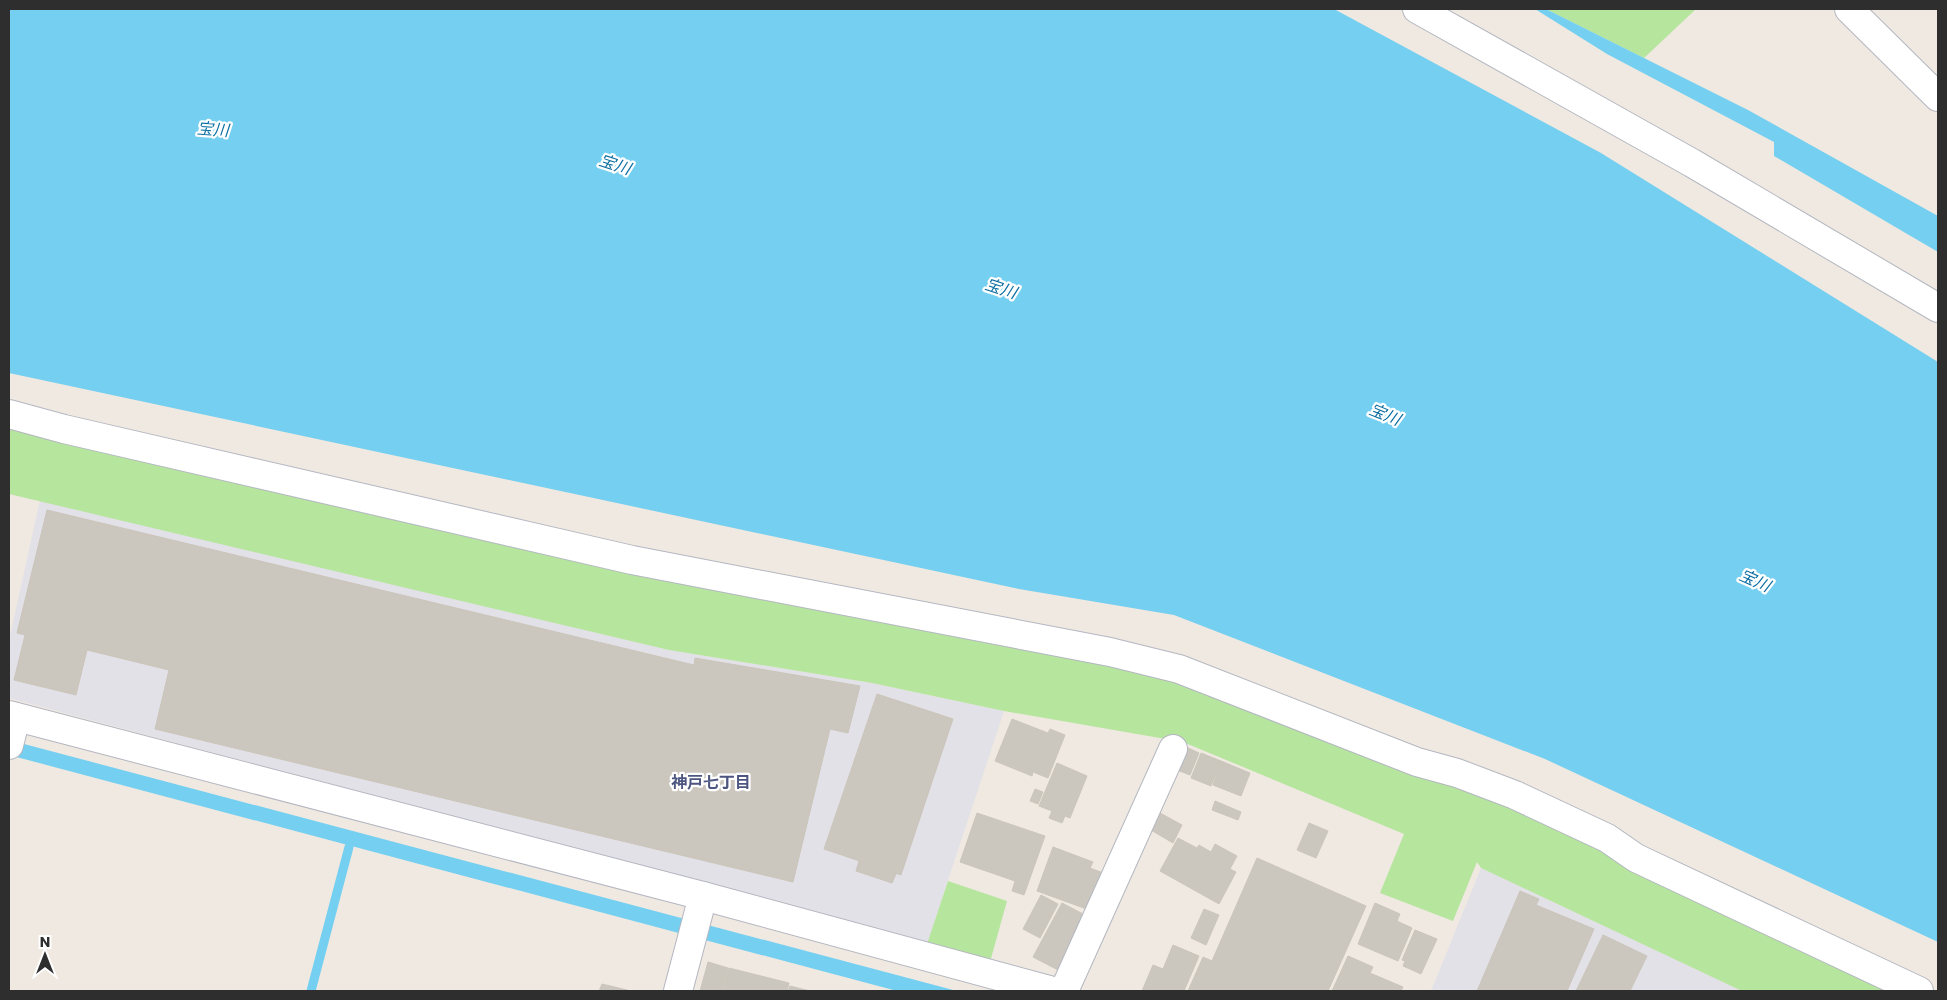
<svg xmlns="http://www.w3.org/2000/svg" width="1947" height="1000" font-family="Poppins,'Noto Sans JP',sans-serif">
	<style>
		.industrial { fill: #e3e1e8 }
		.green { fill: #b6e59e }
		.water { fill: #75cff0 }
		.lines { fill: none; stroke-linecap: round; stroke-linejoin: round }
		.stream { stroke: #75cff0; stroke-width: 9 }
		.building { fill: #cbc7bf; stroke: #cbc5ba }
		.minor-casing { stroke: #b4b7c1; stroke-width: 30 }
		.tertiary-casing { stroke: #b4b7c1; stroke-width: 30 }
		.minor { stroke: #fff; stroke-width: 28 }
		.tertiary { stroke: #fff; stroke-width: 28 }
		.labels { text-anchor: middle; stroke-width: 4.5; stroke-linejoin: round; paint-order: stroke }
		.water-label { font-size: 16px; font-style: italic; fill: #0d6fa3; stroke: #fff }
		.neighbourhood-label { font-size: 16px; font-weight: bold; fill: #4d5680; stroke: #fff }
	</style>
	<rect width="100%" height="100%" fill="#efe9e1"/>
	<!-- industrial -->
	<g class="industrial">
		<polygon points="40,500 669,650 872,683 1004,711 927,944 9,698 9,640"/>
		<polygon points="1481,868 1741,990 1740,991 1431,991"/>
	</g>
	<!-- green -->
	<g class="green">
		<polygon points="1546,9 1696,9 1644,58"/>
		<polygon points="9,427 1173,678 1605,844 1899,991 1742,991 1481,868 1477,862 1453,921 1380,893 1404,834 1183,742 1004,711 872,683 669,650 9,494"/>
		<polygon points="948,881 1007,901 990,962 927,944"/>
	</g>
	<!-- water -->
	<g class="water">
		<polygon points="9,9 1334,9 1601,153 1938,362 1938,942 1545,759 1174,615 1019,589 9,373"/>
		<polygon points="1535,9 1546,9 1748,110 1938,216 1938,252 1774,156 1774,142 1607,54"/>
		<polygon points="9,740 957,991 897,991 9,755"/>
	</g>
	<g class="lines">
		<!-- stream -->
		<polyline class="stream" points="311,991 349,847"/>
	</g>
	<!-- building -->
	<g class="building">
		<polygon points="47,510 694,665 695,658 860,686 848,733 830,729 793,882 155,729 169,670 87,650 76,695 14,680 25,635 17,633"/>
		<polygon points="877,694 953,719 901,875 824,849"/>
		<polygon points="1012,719 1048,733 1050,729 1065,735 1048,778 1033,772 1032,776 995,761"/>
		<polygon points="1186,747 1199,753 1190,775 1177,770"/>
		<polygon points="1201,753 1221,761 1211,786 1191,778"/>
		<polygon points="1221,761 1250,773 1241,796 1213,785"/>
		<polygon points="1057,763 1087,776 1070,818 1065,816 1062,823 1049,818 1052,811 1039,806"/>
		<polygon points="1035,789 1043,792 1038,804 1030,801"/>
		<polygon points="1215,801 1241,812 1238,820 1212,810"/>
		<polygon points="977,813 1045,836 1024,895 1012,891 1015,881 960,862"/>
		<polygon points="1160,813 1182,825 1173,843 1151,830"/>
		<polygon points="1309,823 1328,831 1316,858 1297,850"/>
		<polygon points="1178,838 1197,848 1199,845 1211,852 1215,844 1237,856 1230,869 1236,872 1219,904 1160,871"/>
		<polygon points="1053,847 1093,862 1090,868 1106,874 1092,911 1037,891"/>
		<polygon points="1257,858 1366,906 1328,991 1188,991 1203,957 1212,961"/>
		<polygon points="859,861 896,874 892,883 856,871"/>
		<polygon points="1520,891 1539,899 1536,905 1594,929 1567,991 1477,991"/>
		<polygon points="1041,895 1058,904 1040,938 1023,929"/>
		<polygon points="1062,903 1083,914 1079,921 1085,924 1060,971 1033,957"/>
		<polygon points="1375,903 1400,914 1397,921 1412,928 1398,961 1358,944"/>
		<polygon points="1204,909 1219,915 1206,945 1191,938"/>
		<polygon points="1415,930 1437,939 1421,974 1403,966 1405,961 1402,960"/>
		<polygon points="1603,935 1647,956 1630,991 1576,991"/>
		<polygon points="1173,945 1199,956 1184,991 1142,991 1153,965 1163,969"/>
		<polygon points="1348,956 1373,967 1370,973 1403,987 1401,991 1332,991"/>
		<polygon points="708,962 728,968 722,991 700,991"/>
		<polygon points="729,968 789,983 787,991 723,991"/>
		<polygon points="602,984 631,991 599,991"/>
		<polygon points="790,986 810,991 788,991"/>
	</g>
	<g class="lines">
		<defs>
			<g id="minor">
				<polyline points="1417,9 1692,163 1938,308"/>
				<polyline points="1849,9 1938,97"/>
				<polyline points="9,414 64,429 632,560 1110,652 1179,669 1417,762 1457,773 1515,795 1607,838 1636,858 1919,991"/>
				<polyline points="9,745 16,717"/>
				<polyline points="678,991 703,896"/>
				<polyline points="1064,991 1173,749"/>
			</g>
			<polyline id="tertiary" points="9,715 703,896 1053,991"/>
		</defs>
		<!-- minor casing -->
		<use href="#minor" class="minor-casing"/>
		<!-- tertiary casing -->
		<use href="#tertiary" class="tertiary-casing"/>
		<!-- minor -->
		<use href="#minor" class="minor"/>
		<!-- tertiary -->
		<use href="#tertiary" class="tertiary"/>
	</g>
	<g class="labels">
		<!-- water labels -->
		<g class="water-label">
			<text transform="translate(213 129) rotate(4)" y="6">宝川</text>
			<text transform="translate(615 164) rotate(18)" y="6">宝川</text>
			<text transform="translate(1001 288) rotate(18)" y="6">宝川</text>
			<text transform="translate(1385 414) rotate(22)" y="6">宝川</text>
			<text transform="translate(1755 580) rotate(24)" y="6">宝川</text>
		</g>
		<!-- neighbourhood labels -->
		<g class="neighbourhood-label">
			<text x="711" y="788">神戸七丁目</text>
		</g>
	</g>
	<!-- border -->
	<rect width="1947" height="1000" fill="none" stroke="#2e2e2e" stroke-width="20"/>
	<!-- north arrow -->
	<g transform="translate(45 955)" stroke="#ffffff" stroke-width="4" paint-order="stroke">
	<path d="M0-4L9 19L0 12L-9 19Z" fill="#2e2e2e"/>
	<text y="-8" font-size="14" font-weight="bold" text-anchor="middle" fill="#2e2e2e">N</text>
	</g>
</svg>
